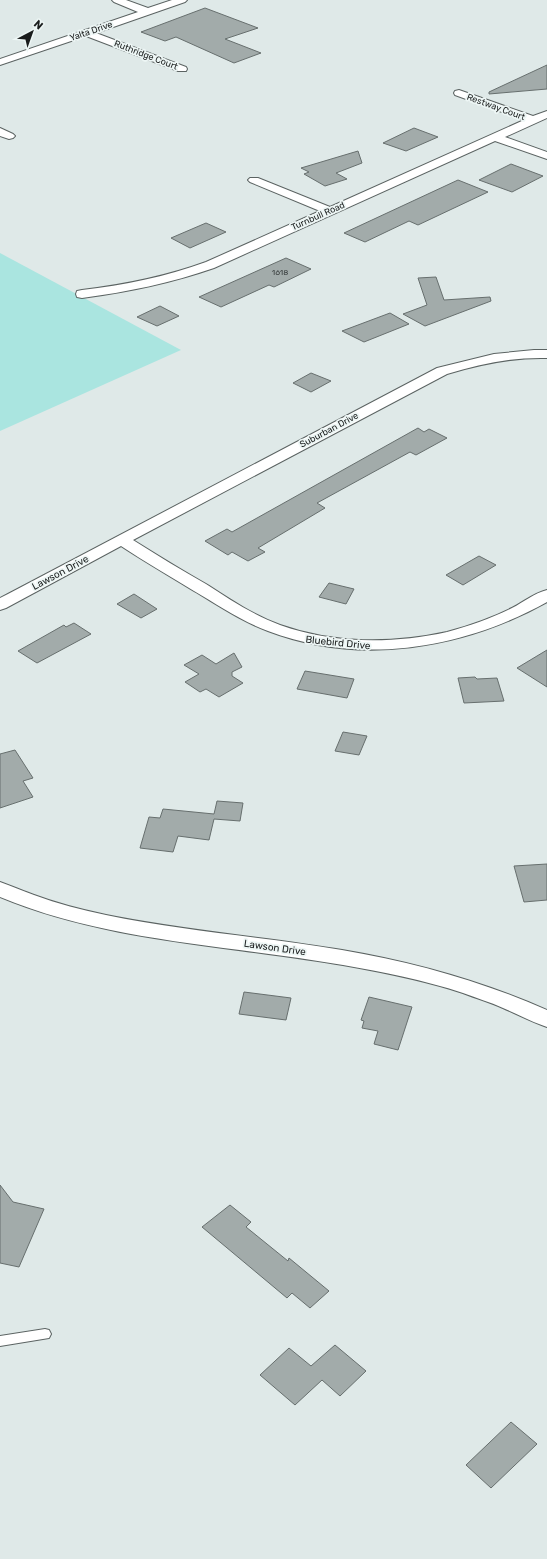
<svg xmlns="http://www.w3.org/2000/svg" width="547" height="1559" font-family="Rubik,sans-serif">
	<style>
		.green { fill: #aae5e0 }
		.building { fill: #a2abaa; stroke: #676f6e }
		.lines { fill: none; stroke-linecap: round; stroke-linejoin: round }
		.lane-casing { stroke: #5b6362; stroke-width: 2 }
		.street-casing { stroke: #5b6362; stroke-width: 2 }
		.lane { fill: #fff; fill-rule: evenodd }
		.street { fill: #fff; fill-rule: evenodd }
		.labels { text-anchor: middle; stroke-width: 3.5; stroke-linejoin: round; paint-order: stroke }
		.number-label { font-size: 8px; fill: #3b4040 }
		.far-street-label { font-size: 9px; fill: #191c1c; stroke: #edf6f5 }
		.street-label { font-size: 10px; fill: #191c1c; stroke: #edf6f5 }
	</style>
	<rect width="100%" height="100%" fill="#dfe9e8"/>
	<!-- green -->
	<polygon class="green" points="0,253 181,350 0,431"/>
	<!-- building -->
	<g class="building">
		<polygon points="205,8 258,28 225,39 261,53 234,63 176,37 165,41 141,32"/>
		<polygon points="547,65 547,89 489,94 489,92"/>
		<polygon points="414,128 438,137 406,151 383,143"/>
		<polygon points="358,151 362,163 336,173 347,179 325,186 304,174 309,172 301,168"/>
		<polygon points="511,164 543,176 512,192 479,180"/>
		<polygon points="458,180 488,192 418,225 409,221 365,242 344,233"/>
		<polygon points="206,223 226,232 190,248 171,238"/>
		<polygon points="286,258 311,269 274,287 269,285 221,307 199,297"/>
		<polygon points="436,277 444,300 490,297 491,301 425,326 403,314 427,305 418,278"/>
		<polygon points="160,306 179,316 157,326 137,317"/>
		<polygon points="390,313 409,324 364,342 342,331"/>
		<polygon points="311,373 331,381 311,392 293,383"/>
		<polygon points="418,428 424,432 429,429 447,438 416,455 410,452 317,503 325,508 258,548 265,552 248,561 232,552 228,555 205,541 227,529 232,532"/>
		<polygon points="479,556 496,565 463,585 446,575"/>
		<polygon points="329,583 354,589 346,604 319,597"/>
		<polygon points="134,594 157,609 141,618 117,604"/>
		<polygon points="74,623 91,634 37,663 18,651 64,625 66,627"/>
		<polygon points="547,650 547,687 517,668"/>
		<polygon points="234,653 242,667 232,672 232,676 243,683 219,697 206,689 200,692 185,682 199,674 184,665 202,655 216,664"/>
		<polygon points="305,671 354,679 347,698 297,689"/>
		<polygon points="475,677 477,679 497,678 504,701 464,703 458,678"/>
		<polygon points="343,732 367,736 359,755 335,751"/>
		<polygon points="15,750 33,778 23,781 33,797 0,808 0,754"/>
		<polygon points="217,801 243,803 240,821 214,819 209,840 178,836 173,852 140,848 149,817 160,818 163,809 214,814"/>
		<polygon points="547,864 547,900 524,902 514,866"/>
		<polygon points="244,992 291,998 286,1020 239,1014"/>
		<polygon points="369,997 412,1007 398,1050 374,1044 378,1031 362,1028 364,1021 361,1020"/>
		<polygon points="0,1185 13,1202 44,1209 19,1267 0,1263"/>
		<polygon points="230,1205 251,1222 246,1227 288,1261 289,1258 329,1291 310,1308 292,1293 287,1298 202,1227"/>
		<polygon points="335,1345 366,1371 340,1396 322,1380 295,1405 260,1375 289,1348 311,1366"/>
		<polygon points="511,1422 537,1444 491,1488 466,1465"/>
	</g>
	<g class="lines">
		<defs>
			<polygon id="lane" points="45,1329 49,1330 51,1334 49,1338 0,1346 0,1336"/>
			<g id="street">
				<polygon points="112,0 126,0 148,8 172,0 187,0 185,2 96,33 186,67 187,69 186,71 178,71 86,36 0,65 0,59 138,12 114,2"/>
				<path d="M459,90L533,116L547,111V118L505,137L547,152V159L495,141L214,268C171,283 127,292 82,298L77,297L76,294L77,291L82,290C124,285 165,277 206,262L320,211L250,182L248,180L250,178H258L330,207L524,120L455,95L454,93L455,91Z"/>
				<polygon points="0,128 13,134 15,136 13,138 9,139 0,136"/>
				<path d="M534,350H547V358C512,357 480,364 447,374L133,540C157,555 181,570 206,584C229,599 253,615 280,625C333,644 392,644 447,632C469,626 492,618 512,608C524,602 534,593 547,590V602C463,649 360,666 268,631C241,621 218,605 194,591C170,576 145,562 121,546L6,608L0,610V598L8,594L437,368L494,354Z"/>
				<path d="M0,882C12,886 22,891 34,895C58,904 82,910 106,915C184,931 264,937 342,950C413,962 481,981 547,1010V1027C532,1022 517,1014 503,1008C490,1002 476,998 463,993C424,980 383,972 343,965C229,945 108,942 0,897Z"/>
			</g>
		</defs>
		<!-- lane casing -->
		<use href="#lane" class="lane-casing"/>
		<!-- street casing -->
		<use href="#street" class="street-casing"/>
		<!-- lane -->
		<use href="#lane" class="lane"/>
		<!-- street -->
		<use href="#street" class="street"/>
	</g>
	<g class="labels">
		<!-- number labels -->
		<g class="number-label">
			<text x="280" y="275">1618</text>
		</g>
		<!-- far-street labels -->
		<g class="far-street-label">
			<text transform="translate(91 31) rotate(-19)" y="3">Yalta Drive</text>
			<text transform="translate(146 55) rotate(21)" y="3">Ruthridge Court</text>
			<text transform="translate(496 107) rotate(20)" y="3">Restway Court</text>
			<text transform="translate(318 216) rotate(-24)" y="3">Turnbull Road</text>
			<text transform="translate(329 430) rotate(-28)" y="3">Suburban Drive</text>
		</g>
		<!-- street labels -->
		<g class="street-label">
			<text transform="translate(60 572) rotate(-28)" y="4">Lawson Drive</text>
			<text transform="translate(338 642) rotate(6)" y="4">Bluebird Drive</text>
			<text transform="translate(275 947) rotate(8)" y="4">Lawson Drive</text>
		</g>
	</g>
	<!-- north arrow -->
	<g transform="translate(32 32) rotate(41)" stroke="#edf6f5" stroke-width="3" paint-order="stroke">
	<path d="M0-3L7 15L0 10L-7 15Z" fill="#191c1c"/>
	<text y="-6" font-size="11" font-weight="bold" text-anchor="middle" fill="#191c1c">N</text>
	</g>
</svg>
